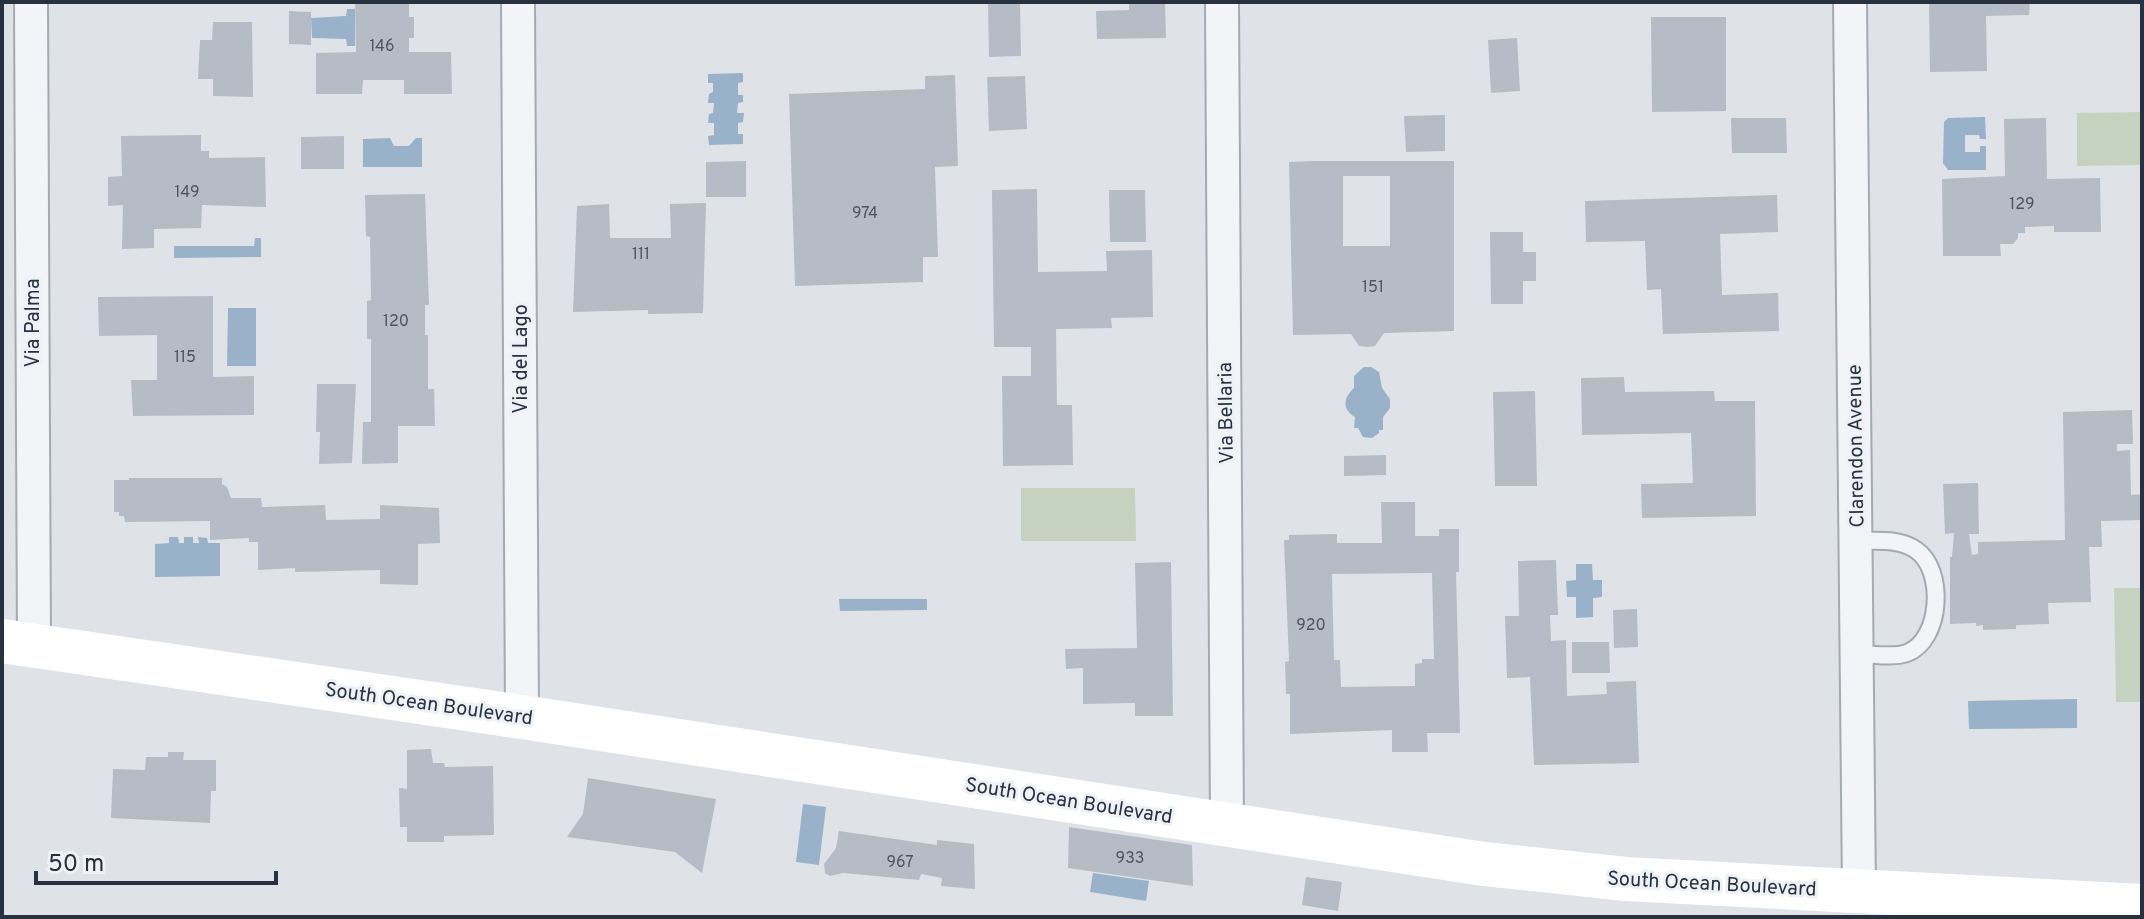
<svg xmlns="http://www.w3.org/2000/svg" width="2144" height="919" font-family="Overpass,sans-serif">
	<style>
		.green { fill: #c5d2c0 }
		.water { fill: #99b2c9 }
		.building { fill: #b6bcc5; fill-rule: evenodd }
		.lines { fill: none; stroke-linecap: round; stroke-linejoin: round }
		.service-casing { stroke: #a4aab2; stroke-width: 20 }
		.minor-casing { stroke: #a4aab2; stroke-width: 36 }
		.service { stroke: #f2f4f7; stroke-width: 16 }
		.minor { stroke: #f2f4f7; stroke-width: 32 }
		.secondary { stroke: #fff; stroke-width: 44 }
		.labels { text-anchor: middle; stroke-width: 6; stroke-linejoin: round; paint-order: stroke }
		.number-label { font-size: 16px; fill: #4c5461 }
		.street-label { font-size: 20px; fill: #283140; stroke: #eef2f6 }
	</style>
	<rect width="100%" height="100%" fill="#dfe3e8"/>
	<!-- green -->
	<g class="green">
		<polygon points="2142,112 2142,165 2077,166 2077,113"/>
		<polygon points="1021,488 1135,488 1136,541 1021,541"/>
		<polygon points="2114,588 2142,588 2142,702 2116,702"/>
	</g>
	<!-- water -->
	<g class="water">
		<polygon points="347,9 355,9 355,46 347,46 346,39 312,38 311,18 346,16"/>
		<polygon points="743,73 743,82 738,83 738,95 743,95 743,102 738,103 737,113 744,113 743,122 738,123 738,134 743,134 743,144 709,145 708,136 714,135 714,123 708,123 709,114 713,113 714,103 708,103 709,94 713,92 713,83 708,83 708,74"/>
		<polygon points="1985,117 1986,139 1980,139 1979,135 1965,135 1965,152 1980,152 1980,146 1986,146 1986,170 1948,170 1943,163 1944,122 1948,118"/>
		<polygon points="390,138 394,146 409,146 416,138 422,138 422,167 363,167 363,139"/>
		<polygon points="255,238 261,238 261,257 174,258 174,246 254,246"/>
		<polygon points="228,308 256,308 256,366 227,366"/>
		<path d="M1364,367H1371L1379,372L1382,388L1390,399V408L1383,417V430H1379V433L1372,438L1363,437L1358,428H1354L1355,417C1341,409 1344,397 1354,388V376Z"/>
		<polygon points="169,537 178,537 179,543 184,543 184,537 193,537 193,543 199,543 198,537 207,538 208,543 220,543 220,576 155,577 155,544 169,543"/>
		<polygon points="1576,564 1592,564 1593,580 1602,580 1602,597 1593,598 1593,617 1576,618 1576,597 1567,597 1566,581 1576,580"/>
		<polygon points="839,599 927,599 927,610 840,611"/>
		<polygon points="2077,699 2077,728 1969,729 1968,701"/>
		<polygon points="803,804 826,807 819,865 796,862"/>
		<polygon points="1093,873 1149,881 1146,901 1090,892"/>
	</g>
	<!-- building -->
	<g class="building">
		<polygon points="355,2 409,2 409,17 414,17 414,38 409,38 409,52 451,52 452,94 404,94 404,80 363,80 362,94 316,94 316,53 356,52"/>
		<polygon points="988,2 1020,2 1021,56 989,57"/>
		<polygon points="1129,2 1165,2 1166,38 1097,39 1096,11 1129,10"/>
		<polygon points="1929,2 2030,2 2029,15 1986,16 1987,71 1930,72"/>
		<polygon points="289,11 311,12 311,45 289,44"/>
		<polygon points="1651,17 1726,17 1726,111 1652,112"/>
		<polygon points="213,22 252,22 253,97 213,96 213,79 198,79 200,40 212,40"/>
		<polygon points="1517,38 1520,91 1491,93 1488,40"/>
		<polygon points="955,75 958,166 935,167 938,257 923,257 923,282 795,286 789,94 925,89 925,76"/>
		<polygon points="1025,76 1027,129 989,131 987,77"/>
		<polygon points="1445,115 1445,151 1406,152 1404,116"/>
		<polygon points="1731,118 1786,118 1787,153 1732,153"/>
		<polygon points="2046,118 2047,179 2100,178 2101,232 2054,232 2054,226 2025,227 2025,233 2018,233 2018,238 2013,244 2000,244 2001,256 1943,256 1942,179 2005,176 2004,119"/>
		<polygon points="201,135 201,151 209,151 209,158 265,157 266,207 202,205 201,228 154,229 154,248 122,249 123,205 108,206 108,177 122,176 121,136"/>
		<polygon points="344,136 344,169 301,169 301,137"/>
		<polygon points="746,161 746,197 706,197 706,162"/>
		<path d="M1313,161H1454V331L1384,333L1375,346L1368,347L1359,346L1351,334L1293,335L1289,162ZM1343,176H1390V246H1343Z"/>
		<polygon points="1037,189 1038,272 1107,271 1106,251 1152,250 1153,317 1111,318 1112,328 1056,329 1057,405 1072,405 1073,465 1003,466 1002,376 1031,376 1031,347 994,347 992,190"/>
		<polygon points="1109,190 1145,190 1146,242 1110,242"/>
		<polygon points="425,194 429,305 425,305 425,335 428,335 428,389 434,389 435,426 398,426 398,463 362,464 363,422 371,422 371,339 367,339 367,301 371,300 370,237 366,236 365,195"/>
		<polygon points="1777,195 1778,232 1720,234 1722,295 1778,293 1779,331 1663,334 1661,289 1647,290 1645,241 1586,242 1585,201"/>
		<polygon points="706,203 703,313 648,314 648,310 573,312 577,206 609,204 610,238 671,238 670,204"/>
		<polygon points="1490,232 1523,232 1523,252 1536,252 1536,281 1523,281 1523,304 1491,304"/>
		<polygon points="213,296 213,377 254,376 254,415 133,416 131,380 157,380 157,335 99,336 98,297"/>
		<polygon points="1624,377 1625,392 1714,391 1715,401 1755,401 1756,516 1642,518 1641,484 1693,483 1691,433 1582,435 1581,378"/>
		<polygon points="317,384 356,384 352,463 319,464 320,432 316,432"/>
		<polygon points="1535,391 1537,486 1495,486 1493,392"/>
		<polygon points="2132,410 2133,444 2117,444 2117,451 2130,450 2131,495 2142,494 2142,520 2101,521 2102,547 2089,547 2091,602 2048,603 2049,624 2016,625 2016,629 1983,630 1983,625 1976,626 1976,623 1950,624 1950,557 1952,557 1954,533 1945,534 1943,484 1978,483 1979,534 1969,534 1972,555 1978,554 1978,542 2065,540 2063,412"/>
		<polygon points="1386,455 1386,475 1344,476 1344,456"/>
		<polygon points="129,478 222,478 222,484 227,487 231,498 261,498 262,507 325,505 326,520 380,519 380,505 439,508 440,543 418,544 418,585 380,584 380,570 295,572 295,568 258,570 258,542 249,542 249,538 210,540 210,521 125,522 124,516 119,516 119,512 114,512 114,480 129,480"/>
		<path d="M1381,502H1415V536H1439V529H1459V572H1456L1460,733H1427L1428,752H1392V730L1290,734V694H1286L1285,662L1289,661L1284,540H1289V535L1337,534V543H1382ZM1432,573L1434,659H1422V663L1415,664V686L1341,687L1340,660H1334L1332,574Z"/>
		<polygon points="1556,560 1558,615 1550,615 1551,641 1566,640 1567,696 1607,694 1606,682 1636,681 1639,763 1534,765 1530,677 1507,678 1505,616 1519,616 1518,561"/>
		<polygon points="1171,562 1173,716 1135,716 1135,703 1083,704 1083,668 1066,669 1065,649 1137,648 1135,563"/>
		<polygon points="1637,609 1638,647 1614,648 1613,610"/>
		<polygon points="1572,642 1609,642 1610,673 1572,673"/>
		<polygon points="431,749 433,763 444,763 445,767 493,766 494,835 444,836 444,842 407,842 407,827 400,827 399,788 407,789 407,750"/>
		<polygon points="168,752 184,752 183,760 216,760 216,791 211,791 210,823 111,818 113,769 145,770 146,757 168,757"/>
		<polygon points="588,778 716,799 702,873 675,852 567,837 583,814"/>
		<polygon points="1069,827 1192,845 1193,886 1068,868"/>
		<polygon points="839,831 937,845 937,840 974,844 975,889 941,886 942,878 921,874 919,880 843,873 830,876 825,873 824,864 836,848"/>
		<polygon points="1306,877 1342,882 1338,911 1302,905"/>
	</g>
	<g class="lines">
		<defs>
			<path id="service" d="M1856,541C1876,541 1899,538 1916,550C1945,569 1942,640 1907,653C1894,658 1871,654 1857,654"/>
			<g id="minor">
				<polyline points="31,2 34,644"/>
				<polyline points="518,2 522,717"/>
				<polyline points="1222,2 1227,824"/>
				<polyline points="1850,2 1859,891"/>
			</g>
		</defs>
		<!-- service casing -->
		<use href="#service" class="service-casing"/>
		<!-- minor casing -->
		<use href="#minor" class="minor-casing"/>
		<!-- service -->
		<use href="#service" class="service"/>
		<!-- minor -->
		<use href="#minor" class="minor"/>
		<!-- secondary -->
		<polyline class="secondary" points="2,641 522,717 1484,864 1626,879 2142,906"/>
	</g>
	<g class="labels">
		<!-- number labels -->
		<g class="number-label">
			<text x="382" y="51">146</text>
			<text x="187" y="197">149</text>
			<text x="2022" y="209">129</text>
			<text x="865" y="218">974</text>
			<text x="641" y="259">111</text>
			<text x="1373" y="292">151</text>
			<text x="396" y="326">120</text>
			<text x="185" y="362">115</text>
			<text x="1311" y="630">920</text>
			<text x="1130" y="863">933</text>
			<text x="900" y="867">967</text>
		</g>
		<!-- street labels -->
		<g class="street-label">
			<text transform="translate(32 323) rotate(-90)" y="7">Via Palma</text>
			<text transform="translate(520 359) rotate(-90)" y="7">Via del Lago</text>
			<text transform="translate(1225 413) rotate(-91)" y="7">Via Bellaria</text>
			<text transform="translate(1855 446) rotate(-91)" y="7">Clarendon Avenue</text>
			<text transform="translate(429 703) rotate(8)" y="7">South Ocean Boulevard</text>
			<text transform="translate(1069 800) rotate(9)" y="7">South Ocean Boulevard</text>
			<text transform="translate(1712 883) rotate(3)" y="7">South Ocean Boulevard</text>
		</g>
	</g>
	<!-- border -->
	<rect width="2144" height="919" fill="none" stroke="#283140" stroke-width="8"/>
	<!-- scale -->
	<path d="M36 871v12h240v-12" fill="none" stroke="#283140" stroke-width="4"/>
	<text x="48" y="871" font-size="24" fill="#283140" stroke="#eef2f6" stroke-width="6" paint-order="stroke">50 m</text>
</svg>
